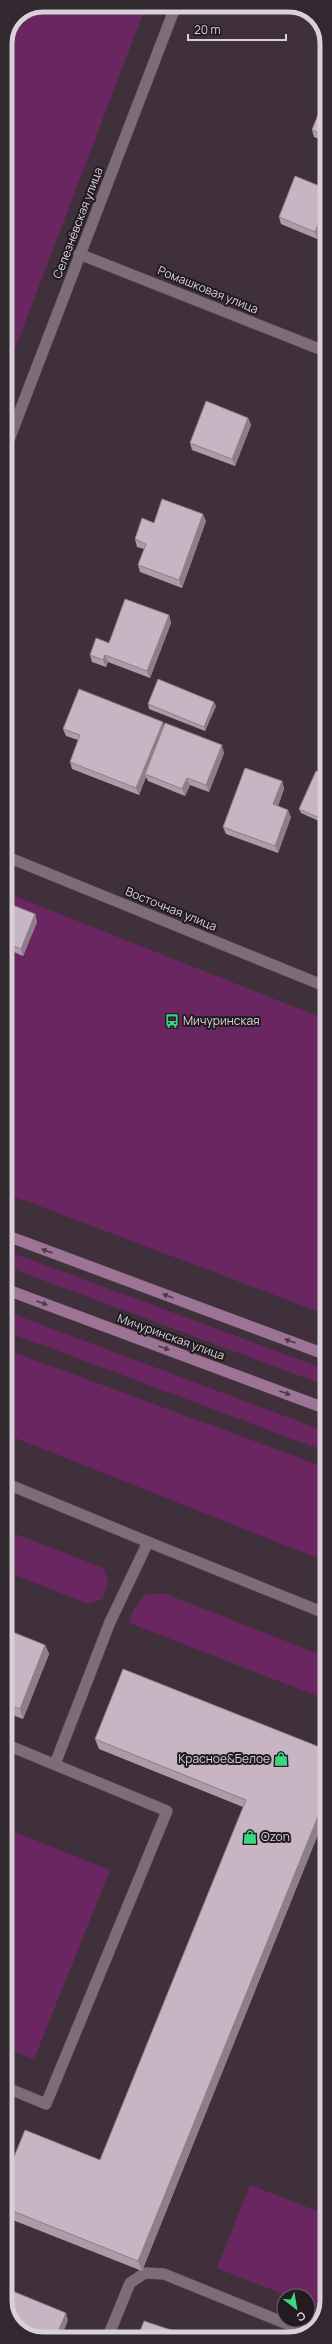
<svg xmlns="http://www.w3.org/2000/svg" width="332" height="2344" font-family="Manrope,sans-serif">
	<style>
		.green { fill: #6a2660 }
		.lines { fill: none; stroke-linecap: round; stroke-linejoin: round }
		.service-casing { stroke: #584c56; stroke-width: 12 }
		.minor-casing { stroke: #584c56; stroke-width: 12 }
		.tertiary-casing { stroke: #584c56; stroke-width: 12 }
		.primary-casing { stroke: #584c56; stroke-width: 12 }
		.service { stroke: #7e6c7a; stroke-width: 11 }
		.minor { stroke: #7e6c7a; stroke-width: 11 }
		.tertiary { stroke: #7e6c7a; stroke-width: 11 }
		.primary { stroke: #9e7496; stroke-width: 11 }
		.wall { fill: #ac9ca9 }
		.shaded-wall { fill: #8c7f89 }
		.building { fill: #c8b5c4; stroke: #8c7f89 }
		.oneway { fill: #4d3a49 }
		.labels { text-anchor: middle; stroke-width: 4; stroke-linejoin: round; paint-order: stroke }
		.street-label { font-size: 12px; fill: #dad0d8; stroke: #221b20 }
		.poi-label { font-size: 12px; fill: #dad0d8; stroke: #221b20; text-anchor: start }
		.rim { fill: none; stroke: #dad0d8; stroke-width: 5 }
	</style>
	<rect width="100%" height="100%" fill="#3f303c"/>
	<!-- green -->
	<g class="green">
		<polygon points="43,5 144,5 144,11 5,375 5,43 16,16"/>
		<polygon points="5,892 327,1020 327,1315 5,1193"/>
		<polygon points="5,1250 327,1370 327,1386 5,1266"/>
		<polygon points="5,1311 327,1432 327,1452 5,1331"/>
		<polygon points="5,1349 327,1468 327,1562 5,1434"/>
		<polygon points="5,1530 104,1568 108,1583 103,1599 89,1604 5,1571"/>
		<polygon points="163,1593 327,1657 327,1700 129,1623 134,1608 145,1595"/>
		<polygon points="5,1828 110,1870 34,2059 5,2048"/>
		<polygon points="250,2185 327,2215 327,2301 324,2310 308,2304 308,2296 288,2296 217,2268"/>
	</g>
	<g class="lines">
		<defs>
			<g id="service">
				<polyline points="5,1483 148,1542 110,1622 55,1764"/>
				<polyline points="148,1542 327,1614"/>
				<polyline points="5,1744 167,1811 46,2104 5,2087"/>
				<polyline points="107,2339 130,2283 145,2273 164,2274 307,2332"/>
			</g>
			<g id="minor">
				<polyline points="79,254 327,352"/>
				<polyline points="5,856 327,987"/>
			</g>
			<polyline id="tertiary" points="5,450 176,5"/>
			<g id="primary">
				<polyline points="5,1235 327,1355"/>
				<polyline points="5,1289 327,1409"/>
			</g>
		</defs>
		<!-- service casing -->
		<use href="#service" class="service-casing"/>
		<!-- minor casing -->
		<use href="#minor" class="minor-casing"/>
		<!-- tertiary casing -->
		<use href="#tertiary" class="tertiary-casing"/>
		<!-- primary casing -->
		<use href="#primary" class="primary-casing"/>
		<!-- service -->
		<use href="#service" class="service"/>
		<!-- minor -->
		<use href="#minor" class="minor"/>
		<!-- tertiary -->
		<use href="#tertiary" class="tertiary"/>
		<!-- primary -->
		<use href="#primary" class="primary"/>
	</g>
	<!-- wall -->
	<g class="wall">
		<polygon points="327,92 327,142 314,137 312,130"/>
		<polygon points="327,189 327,216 317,239 281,224 279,217"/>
		<polygon points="248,418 251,425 235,466 192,450 190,443"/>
		<polygon points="206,521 182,588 140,572 138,565 144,549 137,547 135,539 154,523"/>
		<polygon points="169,615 171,623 150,678 108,662 106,667 92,662 90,655 109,643"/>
		<polygon points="148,704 216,706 205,731 149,709"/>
		<polygon points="164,726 224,753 209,792 190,785 185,796 148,781 146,777 139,795 72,769 70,762 78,740 66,736 63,729"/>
		<polygon points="327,776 319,821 301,813 299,809"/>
		<polygon points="282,781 284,789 278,806 291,817 278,853 226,834 223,827"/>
		<polygon points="5,902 35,914 37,922 23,956 5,948"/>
		<polygon points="5,1629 45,1645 49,1654 23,1719 5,1712"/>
		<polygon points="95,1739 327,1750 327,1812 142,2271 5,2217 5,2179 100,2160 243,1807 99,1749"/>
	</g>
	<!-- shaded-wall -->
	<g class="shaded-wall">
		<polygon points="327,203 327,216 317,239 315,232"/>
		<polygon points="248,418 251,425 235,466 232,459"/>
		<polygon points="203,514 206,521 182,588 179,580"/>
		<polygon points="169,615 171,623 150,678 147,671"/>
		<polygon points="105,655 108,662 106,667 103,660"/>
		<polygon points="214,702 216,706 205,731 204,727"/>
		<polygon points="163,722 165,729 145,774 146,777 139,795 136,788"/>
		<polygon points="222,745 224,753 209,792 206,785"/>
		<polygon points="187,778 190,785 185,796 182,789"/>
		<polygon points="282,781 284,789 276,812 273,804"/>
		<polygon points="327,795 327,803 319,821 317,817"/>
		<polygon points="288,810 291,817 278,853 275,846"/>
		<polygon points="35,914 37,922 23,956 21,949"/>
		<polygon points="45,1645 49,1654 23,1719 20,1709"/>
		<polygon points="327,1794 327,1812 142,2271 138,2261"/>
		<polygon points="66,2313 68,2320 61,2339 55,2339"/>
	</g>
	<!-- building -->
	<g class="building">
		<polygon points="327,92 327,136 312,130"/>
		<polygon points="295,176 327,189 327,203 315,232 279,217"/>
		<polygon points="206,401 248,418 232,459 190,443"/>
		<polygon points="162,499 203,514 179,580 138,565 146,544 135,539 142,518 154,523"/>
		<polygon points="125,599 169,615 147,671 105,655 103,660 90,655 96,638 109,643"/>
		<polygon points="158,679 214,702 204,727 148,704"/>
		<polygon points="79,689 163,722 136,788 70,762 80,735 63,729"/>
		<polygon points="165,723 222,745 206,785 187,778 182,789 145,774"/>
		<polygon points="245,768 282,781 273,804 288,810 275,846 223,827"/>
		<polygon points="316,771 327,776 327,795 317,817 299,809"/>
		<polygon points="5,902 35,914 21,949 5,942"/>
		<polygon points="5,1629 45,1645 20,1709 5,1703"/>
		<polygon points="123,1669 327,1750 327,1794 138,2261 5,2208 5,2179 25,2130 100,2160 246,1800 95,1739"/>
		<polygon points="5,2288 66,2313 55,2339 38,2339 16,2328 5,2306"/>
		<polygon points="144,2321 198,2339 137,2339"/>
	</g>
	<!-- one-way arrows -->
	<defs><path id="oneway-solid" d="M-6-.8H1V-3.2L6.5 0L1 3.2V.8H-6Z"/></defs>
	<g class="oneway">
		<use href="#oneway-solid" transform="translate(47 1251) rotate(-160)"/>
		<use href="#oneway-solid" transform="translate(168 1296) rotate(-160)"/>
		<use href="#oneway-solid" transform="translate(42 1303) rotate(20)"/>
		<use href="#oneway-solid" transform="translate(290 1341) rotate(-160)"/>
		<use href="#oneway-solid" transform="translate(164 1348) rotate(20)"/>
		<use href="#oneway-solid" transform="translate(285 1393) rotate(20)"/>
	</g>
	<!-- icons -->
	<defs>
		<symbol id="bus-bare" viewBox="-9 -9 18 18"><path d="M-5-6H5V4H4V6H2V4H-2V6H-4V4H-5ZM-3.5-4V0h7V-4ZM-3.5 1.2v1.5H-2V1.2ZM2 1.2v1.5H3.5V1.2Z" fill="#39d87f" stroke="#221b20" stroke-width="2.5" paint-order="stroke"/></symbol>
		<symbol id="shop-bare" viewBox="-9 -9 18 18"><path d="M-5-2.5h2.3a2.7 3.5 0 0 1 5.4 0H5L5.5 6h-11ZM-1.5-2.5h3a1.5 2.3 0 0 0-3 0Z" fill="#39d87f" stroke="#221b20" stroke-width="2.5" paint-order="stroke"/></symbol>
	</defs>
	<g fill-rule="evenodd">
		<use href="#bus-bare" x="162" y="1011" width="20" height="20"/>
		<use href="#shop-bare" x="271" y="1749" width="20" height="20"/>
		<use href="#shop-bare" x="240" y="1827" width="20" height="20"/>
	</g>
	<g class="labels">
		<!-- street labels -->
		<g class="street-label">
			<text transform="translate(78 223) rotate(-69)" y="4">Селезнёвская улица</text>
			<text transform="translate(208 290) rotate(22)" y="4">Ромашковая улица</text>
			<text transform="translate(171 909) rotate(22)" y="4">Восточная улица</text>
			<text transform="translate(171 1337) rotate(20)" y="4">Мичуринская улица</text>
		</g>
		<!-- poi labels -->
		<g class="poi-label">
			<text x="183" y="1025">Мичуринская</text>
			<text x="270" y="1763" text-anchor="end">Красное&amp;Белое</text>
			<text x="261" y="1841">Ozon</text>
		</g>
	</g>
	<!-- crop -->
	<path d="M0 0H332V2344H0ZM43 12H289A31 31 0 0 1 320 43V2301A31 31 0 0 1 289 2332H43A31 31 0 0 1 12 2301V43A31 31 0 0 1 43 12Z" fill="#31292f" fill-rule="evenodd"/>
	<path class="rim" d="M43 12H289A31 31 0 0 1 320 43V2301A31 31 0 0 1 289 2332H43A31 31 0 0 1 12 2301V43A31 31 0 0 1 43 12Z"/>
	<!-- north arrow -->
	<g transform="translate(296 2308) rotate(149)"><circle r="19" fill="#221b20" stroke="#6c636a"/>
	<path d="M0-3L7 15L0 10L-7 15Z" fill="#39d87f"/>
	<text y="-6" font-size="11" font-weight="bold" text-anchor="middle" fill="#dad0d8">С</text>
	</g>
	<!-- scale -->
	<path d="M188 34v6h98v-6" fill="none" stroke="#dad0d8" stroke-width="2"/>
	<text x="194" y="34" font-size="12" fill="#dad0d8" stroke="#221b20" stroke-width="3" paint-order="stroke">20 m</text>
</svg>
